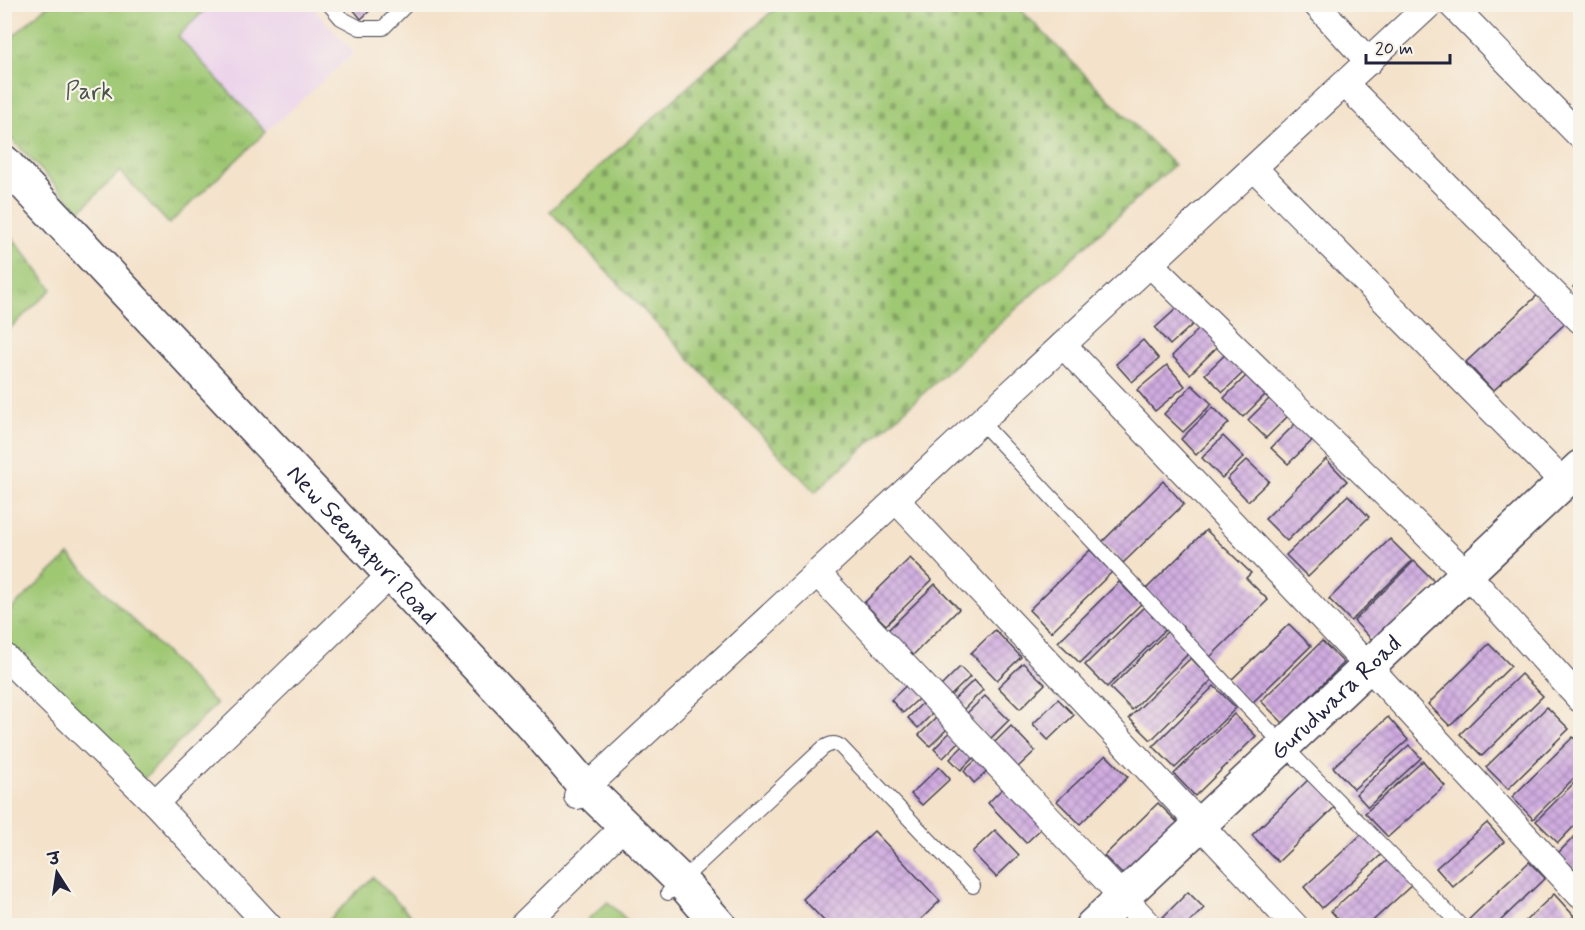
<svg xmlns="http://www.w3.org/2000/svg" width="1585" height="930" font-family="Mynerve,'Playpen Sans Deva',sans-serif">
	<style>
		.built { fill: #ebd1eb }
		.cemetery { fill: url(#cemetery-stones); stroke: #607557; stroke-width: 1.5 }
		.park { fill: url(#park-tufts); stroke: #607557; stroke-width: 1.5 }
		.building { fill: url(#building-cross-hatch) }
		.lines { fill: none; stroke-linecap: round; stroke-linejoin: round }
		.lane-casing { stroke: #423f50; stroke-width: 16 }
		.street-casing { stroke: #423f50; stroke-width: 28 }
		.secondary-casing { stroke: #423f50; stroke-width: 36 }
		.lane { stroke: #fff; stroke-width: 14 }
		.street { stroke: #fff; stroke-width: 26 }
		.secondary { stroke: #fff; stroke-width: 33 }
		.labels { text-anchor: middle; stroke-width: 4.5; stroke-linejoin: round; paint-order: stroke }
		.park-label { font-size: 24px; fill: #48544c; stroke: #f7f3e8 }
		.street-label { font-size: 24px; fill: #22223b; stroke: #f7f3e8 }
	</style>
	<defs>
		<pattern id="cemetery-stones" width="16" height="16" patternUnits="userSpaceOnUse" patternTransform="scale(1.5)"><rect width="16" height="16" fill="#9fc873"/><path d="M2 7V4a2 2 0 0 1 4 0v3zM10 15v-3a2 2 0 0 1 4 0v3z" fill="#81a260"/></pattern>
		<pattern id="park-tufts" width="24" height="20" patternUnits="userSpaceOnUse" patternTransform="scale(1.5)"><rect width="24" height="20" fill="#9fc873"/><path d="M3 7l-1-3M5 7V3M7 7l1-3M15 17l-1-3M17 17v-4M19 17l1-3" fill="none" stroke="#81a260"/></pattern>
		<pattern id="building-cross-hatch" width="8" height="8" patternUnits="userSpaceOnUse" patternTransform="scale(1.5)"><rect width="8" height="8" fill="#d0ace0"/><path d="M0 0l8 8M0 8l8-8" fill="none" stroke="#a88cb7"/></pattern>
	</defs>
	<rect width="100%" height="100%" fill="#f7f3e8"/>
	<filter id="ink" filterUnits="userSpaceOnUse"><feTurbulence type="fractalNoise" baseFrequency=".0167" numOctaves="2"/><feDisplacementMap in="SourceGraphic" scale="12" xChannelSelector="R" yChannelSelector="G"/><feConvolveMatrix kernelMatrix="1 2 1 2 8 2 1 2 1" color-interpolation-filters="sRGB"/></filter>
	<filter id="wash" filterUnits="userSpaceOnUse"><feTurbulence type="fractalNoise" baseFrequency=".008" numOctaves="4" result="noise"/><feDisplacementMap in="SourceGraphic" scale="24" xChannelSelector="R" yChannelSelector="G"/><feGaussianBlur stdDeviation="1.35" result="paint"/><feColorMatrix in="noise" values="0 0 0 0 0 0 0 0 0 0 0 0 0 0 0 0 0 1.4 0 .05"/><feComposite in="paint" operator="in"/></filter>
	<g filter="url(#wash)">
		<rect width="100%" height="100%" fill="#f4e2ca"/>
		<!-- built -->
		<polygon class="built" points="210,5 311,5 354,53 266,132 177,36"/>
		<!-- cemetery -->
		<polygon class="cemetery" points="779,5 1016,5 1174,165 815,492 550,211"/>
		<!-- park -->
		<g class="park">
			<polygon points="210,5 178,36 266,132 169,224 120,171 80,211 5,132 5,44 47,5"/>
			<polygon points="5,228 52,289 5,333"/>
			<polygon points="69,555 216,704 135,788 5,650 5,615"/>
			<polygon points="373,877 420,925 324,925"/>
			<polygon points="608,902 632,925 582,925"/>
		</g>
		<g id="blocks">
			<!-- building -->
			<g class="building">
				<polygon points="349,4 377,4 361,19"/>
				<polygon points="1580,279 1580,295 1573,287"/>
				<polygon points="1544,289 1571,318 1493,391 1466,362"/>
				<polygon points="1186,300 1202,316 1170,345 1155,328"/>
				<polygon points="1203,325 1221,343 1190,374 1172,356"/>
				<polygon points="1143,340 1159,359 1132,382 1116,364"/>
				<polygon points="1232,348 1250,366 1223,392 1205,374"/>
				<polygon points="1167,365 1185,386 1155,411 1137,390"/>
				<polygon points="1254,368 1273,387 1243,417 1224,398"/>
				<polygon points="1192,385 1212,404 1183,432 1164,414"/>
				<polygon points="1275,393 1293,411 1266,438 1248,420"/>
				<polygon points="1213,407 1229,423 1196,455 1181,439"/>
				<polygon points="1301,418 1318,435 1288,464 1271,448"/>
				<polygon points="1223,436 1244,457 1222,478 1202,458"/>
				<polygon points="1326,459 1347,481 1287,541 1265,519"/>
				<polygon points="1247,460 1269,481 1248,501 1227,479"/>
				<polygon points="1163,481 1184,504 1123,563 1102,542"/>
				<polygon points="1348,495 1369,517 1308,577 1286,555"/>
				<polygon points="1206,530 1251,573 1246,578 1268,600 1207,660 1185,638 1190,634 1145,590"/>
				<polygon points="1390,539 1412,561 1351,621 1329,599"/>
				<polygon points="1090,550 1112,572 1051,632 1029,610"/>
				<polygon points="910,558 932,580 886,625 864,603"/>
				<polygon points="1414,561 1436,583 1375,643 1354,621"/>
				<polygon points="1119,582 1141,604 1080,663 1058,642"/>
				<polygon points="935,584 959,609 912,656 887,631"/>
				<polygon points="1146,605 1168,627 1107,687 1085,665"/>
				<polygon points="1289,624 1311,646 1250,705 1228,683"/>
				<polygon points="1171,628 1192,650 1132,710 1110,688"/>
				<polygon points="995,630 1021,657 997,680 971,653"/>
				<polygon points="1322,641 1344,663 1283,723 1261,701"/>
				<polygon points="1489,644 1511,666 1450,726 1428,704"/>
				<polygon points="1191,658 1212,680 1151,740 1129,718"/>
				<polygon points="1023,663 1045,684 1020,709 998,687"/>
				<polygon points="960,667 970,677 947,699 937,690"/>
				<polygon points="1521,674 1543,696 1482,756 1460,734"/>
				<polygon points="913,679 926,692 903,713 891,700"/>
				<polygon points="974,680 983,690 958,715 948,705"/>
				<polygon points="1214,686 1236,708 1175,768 1153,746"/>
				<polygon points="930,695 940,706 918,728 908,718"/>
				<polygon points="985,696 1009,720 990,739 965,715"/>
				<polygon points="1058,699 1074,715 1048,740 1033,724"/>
				<polygon points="1547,707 1569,729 1508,789 1486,767"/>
				<polygon points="942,712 953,723 930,746 919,735"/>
				<polygon points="1234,714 1256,736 1195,796 1174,774"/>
				<polygon points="1388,717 1408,740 1354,789 1333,767"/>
				<polygon points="1011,726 1035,751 1017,768 993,744"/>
				<polygon points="954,728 964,737 943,758 934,749"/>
				<polygon points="1573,737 1580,745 1580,772 1533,819 1512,797"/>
				<polygon points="970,739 981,750 961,770 950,759"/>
				<polygon points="1409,745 1421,758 1368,807 1356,794"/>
				<polygon points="985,752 996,764 974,783 964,771"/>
				<polygon points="1106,755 1128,777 1080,824 1057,801"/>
				<polygon points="1423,761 1445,786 1388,837 1365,813"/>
				<polygon points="939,767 950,779 922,805 911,794"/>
				<polygon points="1312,776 1339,803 1278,862 1252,835"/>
				<polygon points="1580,777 1580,820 1558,843 1536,821"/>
				<polygon points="1007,784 1046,824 1026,843 988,803"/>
				<polygon points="1158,803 1186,831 1132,884 1104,856"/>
				<polygon points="1487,823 1504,842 1453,887 1436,868"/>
				<polygon points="995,830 1019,855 996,877 972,852"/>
				<polygon points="874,831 940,901 914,926 829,926 803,899"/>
				<polygon points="1580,831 1580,875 1558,853"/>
				<polygon points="1363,833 1382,854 1322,908 1304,887"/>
				<polygon points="1391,857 1414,883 1367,926 1344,926 1331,911"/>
				<polygon points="1529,862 1545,878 1495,926 1462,926"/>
				<polygon points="1188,892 1204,908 1186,926 1167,926 1161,919"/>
				<polygon points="1554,894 1574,916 1563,926 1520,926"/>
				<polygon points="1575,918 1580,923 1580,926 1567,926"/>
			</g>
		</g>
	</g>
	<g filter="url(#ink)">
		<use href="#blocks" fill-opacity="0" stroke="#423f50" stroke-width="1.5"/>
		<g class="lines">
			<defs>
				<g id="lane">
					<polyline points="329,4 341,18 360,28 383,28 407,4"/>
					<polyline points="981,422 1284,746 1461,926"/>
					<path d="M668,893L823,748C830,744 834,742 841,747L973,886"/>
				</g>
				<g id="street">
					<polyline points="1316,4 1369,62"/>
					<polyline points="1451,4 1580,136"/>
					<polyline points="1345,84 1580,320"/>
					<polyline points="1254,168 1564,483"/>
					<polyline points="1150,264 1467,574 1580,699"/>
					<polyline points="1063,345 1368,666 1580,895"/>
					<polyline points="896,500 1295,926"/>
					<polyline points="817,573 1150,926"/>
					<polyline points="4,656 155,803"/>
					<polyline points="577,796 1430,4"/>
					<polyline points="269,926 155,803 379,586"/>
					<polyline points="522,926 614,836"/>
				</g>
				<g id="secondary">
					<path id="s1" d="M4,162L534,727L586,788L681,881L720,926"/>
					<path id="s2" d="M1092,926L1580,467"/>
				</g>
			</defs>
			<!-- lane casing -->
			<use href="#lane" class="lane-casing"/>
			<!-- street casing -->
			<use href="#street" class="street-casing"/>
			<!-- secondary casing -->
			<use href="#secondary" class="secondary-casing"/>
			<!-- lane -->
			<use href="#lane" class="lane"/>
			<!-- street -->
			<use href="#street" class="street"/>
			<!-- secondary -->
			<use href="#secondary" class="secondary"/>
		</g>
	</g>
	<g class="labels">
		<!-- park labels -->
		<g class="park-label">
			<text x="89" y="99">Park</text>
		</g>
		<!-- street labels -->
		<g class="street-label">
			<text dy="8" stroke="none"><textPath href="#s1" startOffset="524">New Seemapuri Road</textPath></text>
			<text dy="8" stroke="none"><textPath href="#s2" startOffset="334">Gurudwara Road</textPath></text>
		</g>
	</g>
	<!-- margin -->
	<rect width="1585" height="930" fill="none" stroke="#f7f3e8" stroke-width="24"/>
	<!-- north arrow -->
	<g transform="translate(57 873) rotate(348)" stroke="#f7f3e8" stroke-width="4.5" paint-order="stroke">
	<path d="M0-4.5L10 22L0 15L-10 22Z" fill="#22223b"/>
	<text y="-9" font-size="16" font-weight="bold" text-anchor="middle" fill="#22223b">उ</text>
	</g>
	<!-- scale -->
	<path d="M1366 54v9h84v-9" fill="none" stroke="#22223b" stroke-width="3"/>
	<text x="1375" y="54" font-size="18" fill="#22223b" stroke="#f7f3e8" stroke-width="4.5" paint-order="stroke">20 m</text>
</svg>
